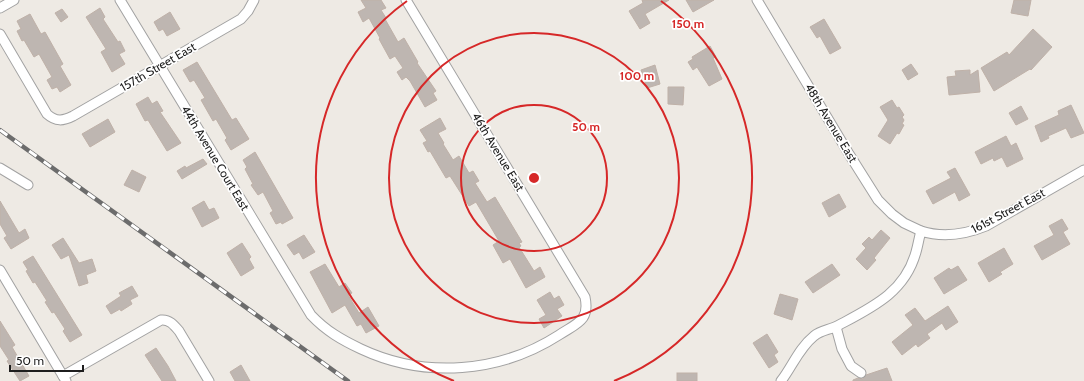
<svg xmlns="http://www.w3.org/2000/svg" width="1084" height="381" font-family="Cabin,sans-serif">
	<style>
		.building { fill: #beb6b1; stroke: #bfb1a8 }
		.lines { fill: none; stroke-linecap: round; stroke-linejoin: round }
		.minor-casing { stroke: #a2a2a2; stroke-width: 11 }
		.minor { stroke: #fff; stroke-width: 9 }
		.rail-casing { stroke: #6c6c6c; stroke-width: 4.5 }
		.rail { stroke: #fff; stroke-width: 3; stroke-dasharray: 9; stroke-linecap: butt }
		.ring { fill: none; stroke: #d62828; stroke-width: 2 }
		.labels { text-anchor: middle; stroke-width: 3.5; stroke-linejoin: round; paint-order: stroke }
		.street-label { font-size: 12px; fill: #1e1e1e; stroke: #fff }
		.centre { fill: #d62828; stroke: #fff; stroke-width: 2 }
		.ring-label { font-size: 12px; text-anchor: middle; font-weight: bold; fill: #d62828; stroke: #fff; stroke-width: 3.5; stroke-linejoin: round; paint-order: stroke }
	</style>
	<rect width="100%" height="100%" fill="#eeeae4"/>
	<!-- building -->
	<g class="building">
		<polygon points="361,0 381,0 386,8 381,10 386,18 385,19 398,42 404,38 418,62 417,63 436,91 433,93 437,100 425,107 410,81 406,77 402,80 397,72 403,68 395,56 390,59 379,39 380,38 369,18 363,22 358,12 366,8"/>
		<polygon points="642,0 669,0 645,14 650,23 640,29 629,11 643,3"/>
		<polygon points="686,0 714,0 693,12"/>
		<polygon points="1014,0 1031,0 1028,16 1011,13"/>
		<polygon points="100,8 105,17 103,19 118,42 120,41 125,51 119,54 125,64 112,72 101,52 106,49 86,17"/>
		<polygon points="62,9 68,17 61,22 55,13"/>
		<polygon points="170,12 180,29 167,36 163,29 159,31 154,22"/>
		<polygon points="30,14 41,34 45,32 63,64 60,66 71,85 60,92 57,87 52,89 47,80 52,77 39,54 34,57 24,40 22,41 17,31 21,29 17,21"/>
		<polygon points="824,19 841,48 830,54 820,36 817,38 810,27"/>
		<polygon points="1033,29 1052,47 1031,70 1030,69 994,91 981,68 1007,52 1009,55"/>
		<polygon points="710,46 716,57 713,58 722,79 709,86 697,67 693,70 688,62 693,59 692,57"/>
		<polygon points="197,62 232,120 236,118 249,139 231,150 225,140 227,138 216,119 213,121 201,100 205,98 194,80 190,82 183,70"/>
		<polygon points="911,64 918,74 908,80 902,70"/>
		<polygon points="655,65 660,84 647,88 641,70"/>
		<polygon points="970,70 970,75 978,70 980,92 949,95 947,77 956,76 955,71"/>
		<polygon points="668,87 684,87 683,105 668,104"/>
		<polygon points="148,97 152,104 157,101 163,111 160,112 181,143 167,151 148,120 145,121 136,104"/>
		<polygon points="892,100 897,108 899,107 904,115 902,117 904,120 902,124 904,125 899,134 897,133 890,144 878,136 888,120 880,107"/>
		<polygon points="1071,105 1084,133 1071,138 1066,128 1048,136 1049,138 1041,142 1035,126 1059,115 1058,111"/>
		<polygon points="1021,106 1028,119 1016,125 1009,113"/>
		<polygon points="440,118 446,129 438,133 444,143 443,144 453,160 459,156 469,173 473,171 479,181 475,183 487,202 495,197 522,242 519,243 521,246 519,247 534,271 540,267 545,277 526,288 510,259 503,263 493,245 499,241 476,202 469,206 450,176 446,178 430,151 428,152 423,143 427,141 420,130"/>
		<polygon points="108,119 115,132 90,147 82,134"/>
		<polygon points="1006,136 1011,146 1016,143 1023,159 1007,167 1002,157 994,161 993,158 981,164 975,152"/>
		<polygon points="255,152 293,218 282,224 281,222 276,224 270,213 273,211 263,192 258,195 251,185 253,184 245,169 247,167 243,160"/>
		<polygon points="203,159 207,164 182,179 177,171 185,166 186,168"/>
		<polygon points="955,168 970,195 959,201 955,192 933,204 926,191 951,178 947,172"/>
		<polygon points="132,170 146,177 139,192 124,185"/>
		<polygon points="839,194 846,207 829,217 822,203"/>
		<polygon points="0,201 19,233 25,229 29,238 11,249 4,238 7,236 0,224"/>
		<polygon points="204,201 209,210 214,208 219,218 202,227 192,208"/>
		<polygon points="1062,219 1068,229 1063,232 1070,244 1042,260 1034,246 1054,235 1049,226"/>
		<polygon points="881,230 890,238 874,258 876,260 867,270 856,259 866,248 862,244 869,237 872,240"/>
		<polygon points="304,235 315,252 303,259 299,252 294,255 287,245"/>
		<polygon points="63,238 79,263 92,259 96,271 86,275 88,283 79,286 69,255 61,259 52,245"/>
		<polygon points="242,243 251,257 249,259 254,268 241,276 227,253"/>
		<polygon points="1004,248 1013,264 1000,272 1002,274 989,282 978,263"/>
		<polygon points="33,256 82,335 70,342 63,331 65,329 54,312 52,313 45,302 47,301 35,282 33,283 26,271 28,270 23,262"/>
		<polygon points="325,264 339,287 345,283 352,293 348,295 359,313 368,307 379,326 366,333 361,324 357,326 345,305 332,313 310,272"/>
		<polygon points="832,264 840,275 813,293 805,282"/>
		<polygon points="958,266 967,280 944,294 934,278 949,268 951,270"/>
		<polygon points="132,286 138,296 130,300 132,304 121,311 120,309 111,314 106,306 121,296 119,293"/>
		<polygon points="550,292 554,299 559,296 564,305 557,309 562,316 544,328 539,319 546,315 537,300"/>
		<polygon points="780,294 798,299 792,320 774,314"/>
		<polygon points="948,306 958,322 946,330 942,323 927,334 930,338 918,347 916,344 902,355 892,342 913,325 905,315 915,308 925,321"/>
		<polygon points="0,321 15,345 12,347 29,376 20,381 7,361 9,360 0,346"/>
		<polygon points="767,334 778,352 774,355 778,362 769,368 753,343"/>
		<polygon points="156,348 168,366 176,381 162,381 145,355"/>
		<polygon points="241,365 250,381 235,381 230,372"/>
		<polygon points="887,368 892,381 853,381 853,380 858,378 863,379 866,375"/>
		<rect x="677" y="373" width="20" height="8"/>
	</g>
	<g class="lines">
		<defs>
			<g id="minor">
				<path d="M120,0L311,315C326,331 342,340 361,349C425,379 500,373 559,335C577,323 590,321 585,297L406,0"/>
				<polyline points="757,0 849,154 878,200 892,214 904,223 921,231"/>
				<polyline points="0,8 14,0"/>
				<path d="M0,34L47,114C56,122 63,121 73,116L241,19L248,11L254,0"/>
				<polyline points="0,168 28,185"/>
				<polyline points="0,270 66,381"/>
				<polyline points="836,327 842,349 851,366 861,373"/>
				<path d="M63,376L161,320C169,319 174,325 179,331L209,381"/>
				<path d="M781,381C792,367 799,348 814,336C821,330 830,330 839,325C873,307 905,292 916,252C918,245 919,238 921,231C943,238 964,235 986,226L1084,170"/>
			</g>
		</defs>
		<!-- minor casing -->
		<use href="#minor" class="minor-casing"/>
		<!-- minor -->
		<use href="#minor" class="minor"/>
		<defs>
			<polyline id="rail" points="0,130 348,381"/>
		</defs>
		<!-- rail casing -->
		<use href="#rail" class="rail-casing"/>
		<!-- rail -->
		<use href="#rail" class="rail"/>
	</g>
	<!-- distance rings -->
	<g class="ring">
		<circle cx="534" cy="178" r="73"/>
		<circle cx="534" cy="178" r="145"/>
		<path d="M454 381A218 218 0 0 1 407 1M661 1A218 218 0 0 1 614 381"/>
	</g>
	<g class="labels">
		<!-- street labels -->
		<g class="street-label">
			<text transform="translate(158 67) rotate(-30)" y="4">157th Street East</text>
			<text transform="translate(831 123) rotate(59)" y="4">48th Avenue East</text>
			<text transform="translate(498 152) rotate(59)" y="4">46th Avenue East</text>
			<text transform="translate(215 158) rotate(59)" y="4">44th Avenue Court East</text>
			<text transform="translate(1008 211) rotate(-28)" y="4">161st Street East</text>
		</g>
	</g>
	<circle cx="534" cy="178" r="6" class="centre"/>
	<g class="ring-label">
		<text x="688" y="28">150 m</text>
		<text x="637" y="80">100 m</text>
		<text x="586" y="131">50 m</text>
	</g>
	<!-- scale -->
	<path d="M10 365v6h73v-6" fill="none" stroke="#1e1e1e" stroke-width="2"/>
	<text x="16" y="365" font-size="12" fill="#1e1e1e" stroke="#ffffff" stroke-width="3" paint-order="stroke">50 m</text>
</svg>
